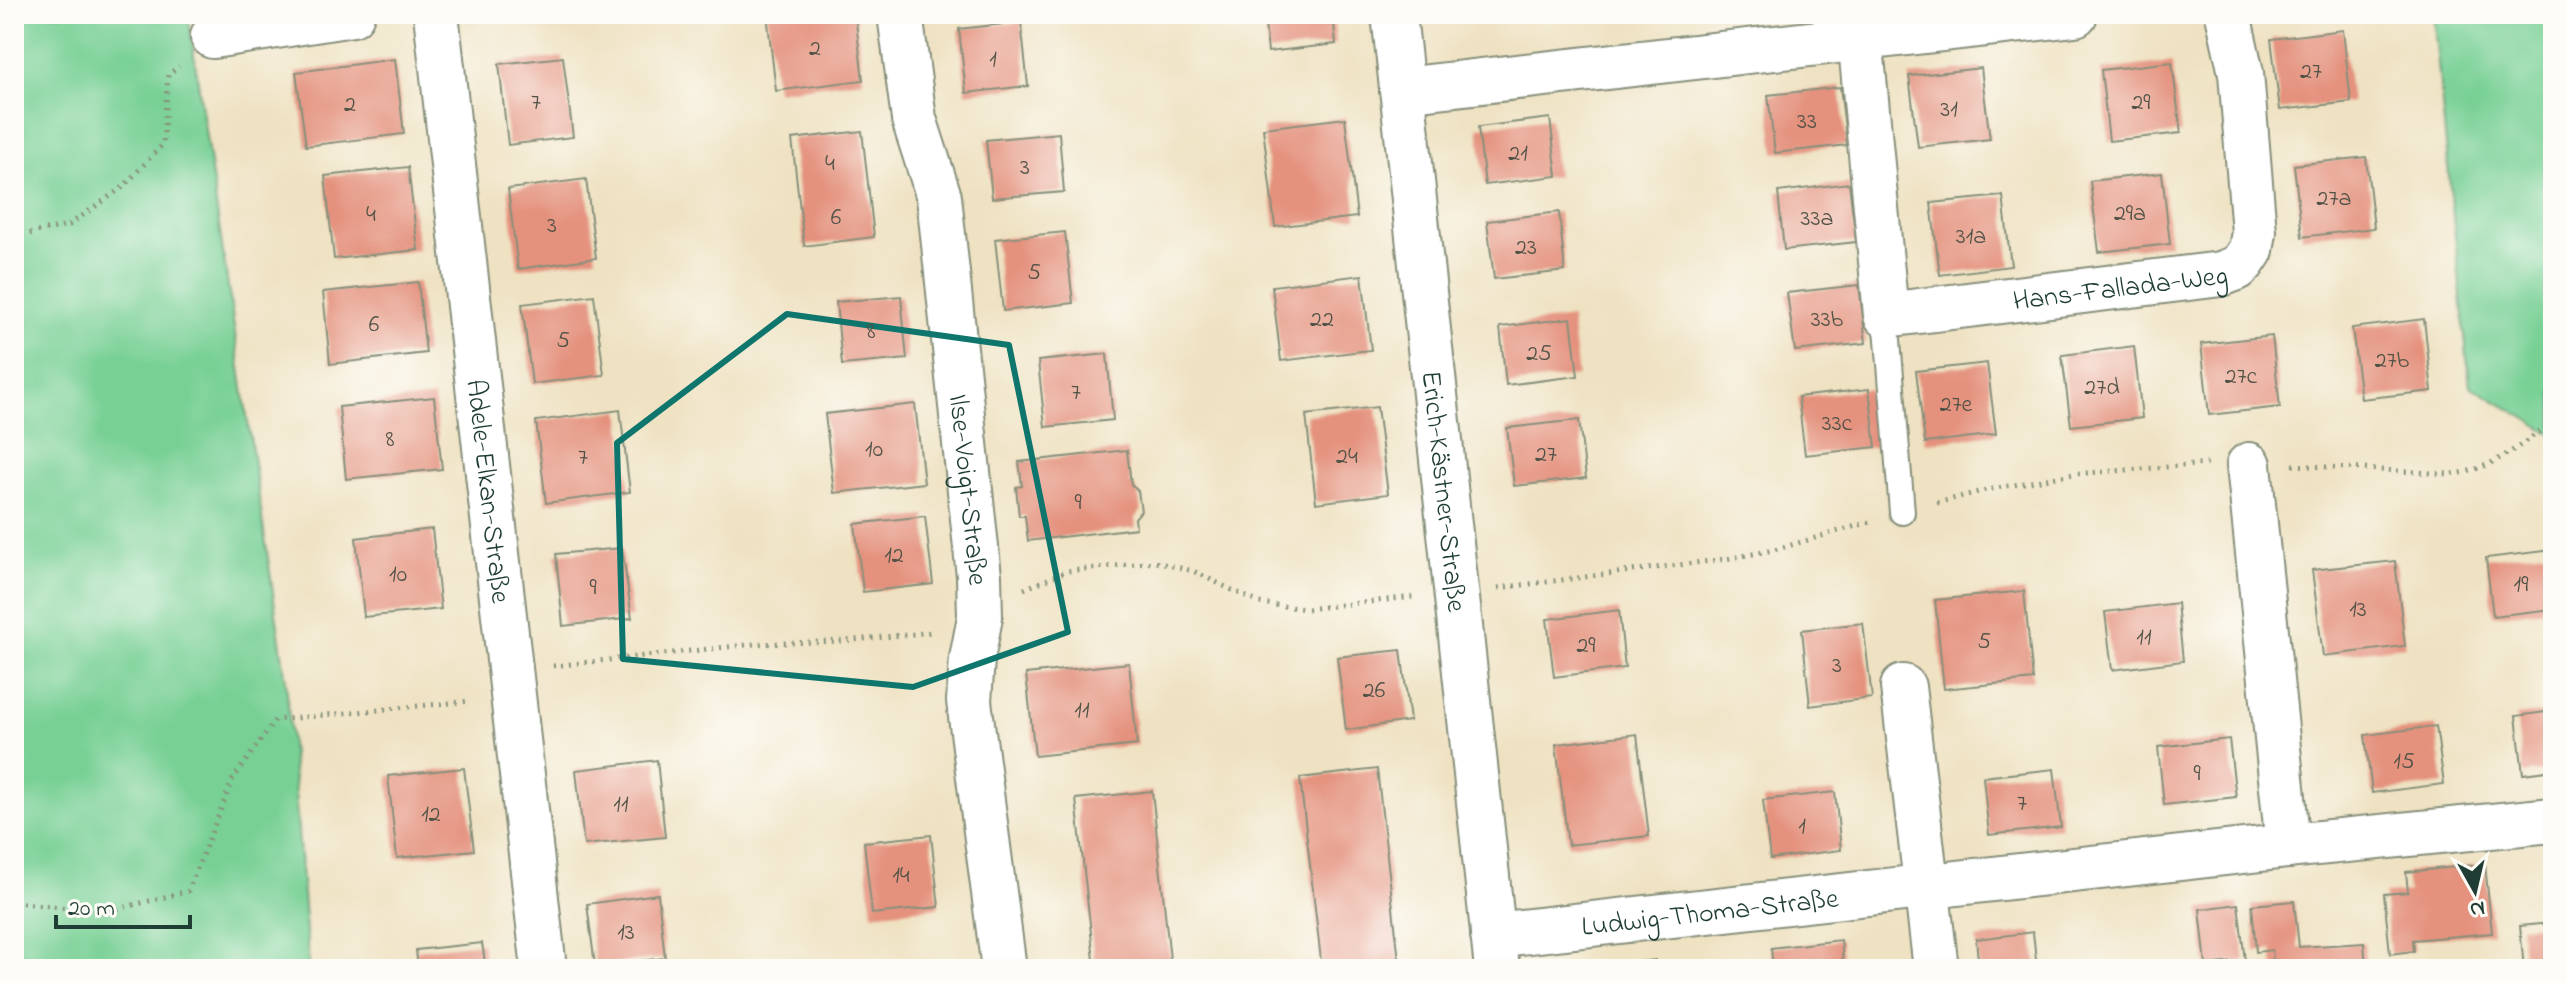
<svg xmlns="http://www.w3.org/2000/svg" width="2567" height="983" font-family="'Indie Flower',sans-serif">
	<style>
		.green { fill: #78d095; stroke: #4c8664; stroke-width: 2 }
		.building { fill: #e4917d }
		.lines { fill: none; stroke-linecap: round; stroke-linejoin: round }
		.lane-casing { stroke: #87907b; stroke-width: 28 }
		.street-casing { stroke: #87907b; stroke-width: 48 }
		.path { stroke: #87907b; stroke-width: 5; stroke-dasharray: 2 6; stroke-linecap: butt }
		.lane { stroke: #fff; stroke-width: 24 }
		.street { stroke: #fff; stroke-width: 44 }
		.marked { fill: none; stroke: #0f766e; stroke-width: 6; stroke-linejoin: round }
		.labels { text-anchor: middle; stroke-width: 7; stroke-linejoin: round; paint-order: stroke }
		.number-label { font-size: 24px; fill: #505246 }
		.street-label { font-size: 28px; fill: #1f3d34; stroke: #fdfcf7 }
	</style>
	<rect width="100%" height="100%" fill="#fdfcf7"/>
	<filter id="ink" filterUnits="userSpaceOnUse"><feTurbulence type="fractalNoise" baseFrequency=".0125" numOctaves="2"/><feDisplacementMap in="SourceGraphic" scale="16" xChannelSelector="R" yChannelSelector="G"/><feConvolveMatrix kernelMatrix="1 2 1 2 8 2 1 2 1" color-interpolation-filters="sRGB"/></filter>
	<filter id="wash" filterUnits="userSpaceOnUse"><feTurbulence type="fractalNoise" baseFrequency=".006" numOctaves="4" result="noise"/><feDisplacementMap in="SourceGraphic" scale="32" xChannelSelector="R" yChannelSelector="G"/><feGaussianBlur stdDeviation="1.8" result="paint"/><feColorMatrix in="noise" values="0 0 0 0 0 0 0 0 0 0 0 0 0 0 0 0 0 1.4 0 .05"/><feComposite in="paint" operator="in"/></filter>
	<g filter="url(#wash)">
		<rect width="100%" height="100%" fill="#efe2c2"/>
		<!-- green -->
		<g class="green">
			<polygon points="14,14 188,14 286,681 309,969 14,969"/>
			<polygon points="2433,14 2553,14 2553,434 2470,386"/>
		</g>
		<g id="blocks">
			<!-- building -->
			<g class="building">
				<polygon points="767,14 855,14 863,80 776,91"/>
				<polygon points="1264,14 1333,14 1336,44 1268,52"/>
				<polygon points="1021,22 1028,86 966,93 959,29"/>
				<polygon points="2343,30 2351,102 2280,110 2271,39"/>
				<polygon points="563,57 573,137 508,145 499,64"/>
				<polygon points="395,59 404,134 306,146 296,72"/>
				<polygon points="2172,62 2181,133 2109,141 2101,70"/>
				<polygon points="1981,68 1990,139 1918,147 1909,76"/>
				<polygon points="1840,87 1847,145 1775,153 1768,95"/>
				<polygon points="1345,118 1357,217 1275,227 1263,128"/>
				<polygon points="1550,118 1557,176 1485,185 1478,127"/>
				<polygon points="862,131 874,237 804,246 792,139"/>
				<polygon points="1059,133 1064,192 992,198 986,140"/>
				<polygon points="2366,157 2374,228 2302,237 2294,165"/>
				<polygon points="408,167 418,250 334,259 325,176"/>
				<polygon points="2162,173 2170,244 2099,252 2090,181"/>
				<polygon points="586,179 596,258 518,269 508,189"/>
				<polygon points="1849,183 1856,242 1784,250 1778,192"/>
				<polygon points="2003,196 2011,266 1940,275 1931,203"/>
				<polygon points="1559,212 1565,271 1494,279 1487,221"/>
				<polygon points="1065,232 1073,303 1003,311 995,239"/>
				<polygon points="1362,275 1371,350 1281,361 1272,286"/>
				<polygon points="418,282 426,353 330,364 323,292"/>
				<polygon points="1859,285 1866,343 1795,351 1787,293"/>
				<polygon points="594,295 604,375 532,384 522,304"/>
				<polygon points="901,296 907,359 842,365 836,302"/>
				<polygon points="1571,318 1578,376 1506,385 1500,327"/>
				<polygon points="2424,319 2432,391 2361,399 2352,328"/>
				<polygon points="2272,336 2280,407 2209,415 2201,344"/>
				<polygon points="2134,346 2142,418 2071,426 2062,355"/>
				<polygon points="1107,354 1113,420 1045,427 1038,361"/>
				<polygon points="1987,363 1996,434 1925,443 1916,371"/>
				<polygon points="1869,389 1876,447 1805,455 1798,397"/>
				<polygon points="434,397 442,469 346,479 339,407"/>
				<polygon points="915,404 924,483 834,493 825,414"/>
				<polygon points="1377,407 1388,494 1316,503 1306,415"/>
				<polygon points="620,410 630,492 546,503 536,421"/>
				<polygon points="1579,420 1586,478 1514,486 1507,428"/>
				<polygon points="1127,450 1131,484 1138,491 1141,511 1135,518 1136,528 1028,541 1025,516 1019,516 1016,487 1022,486 1019,462"/>
				<polygon points="925,516 933,584 863,592 855,524"/>
				<polygon points="432,529 441,609 364,617 356,538"/>
				<polygon points="622,548 632,618 563,626 556,554"/>
				<polygon points="2553,550 2553,609 2493,616 2486,558"/>
				<polygon points="2395,561 2405,646 2323,656 2312,570"/>
				<polygon points="2024,591 2033,680 1944,689 1935,600"/>
				<polygon points="2177,603 2183,661 2112,670 2105,612"/>
				<polygon points="1619,610 1625,668 1554,677 1547,619"/>
				<polygon points="1863,623 1872,698 1810,706 1802,630"/>
				<polygon points="1401,650 1410,721 1346,730 1337,657"/>
				<polygon points="1129,663 1137,745 1035,756 1026,674"/>
				<polygon points="2553,711 2553,770 2523,774 2516,716"/>
				<polygon points="2436,726 2444,784 2372,793 2365,735"/>
				<polygon points="1637,734 1649,836 1568,845 1556,744"/>
				<polygon points="2229,739 2236,797 2164,805 2158,747"/>
				<polygon points="657,760 665,837 584,845 576,770"/>
				<polygon points="464,768 474,850 397,858 388,776"/>
				<polygon points="1377,769 1400,969 1322,969 1300,778"/>
				<polygon points="2054,769 2061,827 1989,835 1983,777"/>
				<polygon points="1152,791 1171,969 1095,969 1076,799"/>
				<polygon points="1835,792 1841,850 1770,859 1763,800"/>
				<polygon points="931,835 939,907 872,914 864,842"/>
				<polygon points="2485,864 2492,933 2413,940 2414,951 2390,954 2384,894 2408,892 2406,872"/>
				<polygon points="658,894 665,958 595,966 587,904"/>
				<polygon points="2294,901 2299,947 2364,943 2366,969 2274,969 2272,950 2256,952 2252,905"/>
				<polygon points="2238,904 2245,961 2206,965 2200,909"/>
				<polygon points="2550,923 2553,969 2524,969 2520,926"/>
				<polygon points="2033,932 2037,969 1979,969 1976,939"/>
				<polygon points="1841,940 1844,969 1773,969 1771,948"/>
				<polygon points="482,943 486,969 418,969 416,950"/>
				<polygon points="1655,960 1656,969 1597,969 1597,967"/>
			</g>
		</g>
	</g>
	<g filter="url(#ink)">
		<use href="#blocks" fill-opacity="0" stroke="#87907b" stroke-width="2"/>
		<g class="lines">
			<defs>
				<polyline id="lane" points="1886,315 1902,512"/>
				<g id="street">
					<path id="s1" d="M436,14L544,969"/>
					<path id="s2" d="M900,14L914,119L939,197L979,576L980,617L972,659L969,701L1004,969"/>
					<path id="s3" d="M1394,14L1497,969"/>
					<path id="s4" d="M1858,14L1886,315L2221,274L2237,268L2243,262L2251,250L2254,232L2241,73L2228,14"/>
					<polyline points="213,36 352,14"/>
					<polyline points="1402,90 2075,14"/>
					<polyline points="2249,465 2288,846"/>
					<polyline points="1903,687 1936,969"/>
					<path id="s5" d="M1493,935L2288,846L2553,820"/>
				</g>
			</defs>
			<!-- lane casing -->
			<use href="#lane" class="lane-casing"/>
			<!-- street casing -->
			<use href="#street" class="street-casing"/>
			<!-- path -->
			<g class="path">
				<polyline points="14,237 69,225 123,187 163,144 168,75 179,66"/>
				<path d="M2293,465L2450,474C2490,472 2521,444 2553,422"/>
				<polyline points="1937,503 1986,490 2073,474 2207,464"/>
				<polyline points="1498,588 1726,559 1774,550 1870,522"/>
				<polyline points="1024,589 1067,571 1155,562 1193,571 1259,603 1306,609 1413,597"/>
				<polyline points="553,666 755,644 844,641 933,632"/>
				<polyline points="14,902 106,912 188,891 233,779 275,720 470,701"/>
			</g>
			<!-- lane -->
			<use href="#lane" class="lane"/>
			<!-- street -->
			<use href="#street" class="street"/>
		</g>
	</g>
	<!-- marked area -->
	<path class="marked" d="M787,314L1009,345L1068,632L913,687L623,659L617,443Z"/>
	<g class="labels">
		<!-- number labels -->
		<g class="number-label">
			<text x="815" y="55">2</text>
			<text x="993" y="66">1</text>
			<text x="2311" y="78">27</text>
			<text x="536" y="109">7</text>
			<text x="2141" y="109">29</text>
			<text x="350" y="111">2</text>
			<text x="1949" y="116">31</text>
			<text x="1807" y="128">33</text>
			<text x="1518" y="160">21</text>
			<text x="830" y="170">4</text>
			<text x="1025" y="174">3</text>
			<text x="2334" y="205">27a</text>
			<text x="2130" y="220">29a</text>
			<text x="371" y="221">4</text>
			<text x="836" y="224">6</text>
			<text x="1817" y="225">33a</text>
			<text x="552" y="232">3</text>
			<text x="1971" y="243">31a</text>
			<text x="1526" y="254">23</text>
			<text x="1034" y="279">5</text>
			<text x="1322" y="326">22</text>
			<text x="1827" y="326">33b</text>
			<text x="374" y="331">6</text>
			<text x="871" y="338">8</text>
			<text x="563" y="347">5</text>
			<text x="1539" y="360">25</text>
			<text x="2392" y="367">27b</text>
			<text x="2241" y="383">27c</text>
			<text x="2102" y="394">27d</text>
			<text x="1076" y="399">7</text>
			<text x="1956" y="411">27e</text>
			<text x="1837" y="430">33c</text>
			<text x="390" y="446">8</text>
			<text x="874" y="456">10</text>
			<text x="1546" y="461">27</text>
			<text x="1347" y="463">24</text>
			<text x="583" y="464">7</text>
			<text x="1078" y="509">9</text>
			<text x="894" y="562">12</text>
			<text x="398" y="581">10</text>
			<text x="2521" y="591">19</text>
			<text x="593" y="594">9</text>
			<text x="2358" y="616">13</text>
			<text x="2144" y="644">11</text>
			<text x="1984" y="648">5</text>
			<text x="1586" y="652">29</text>
			<text x="1837" y="672">3</text>
			<text x="1374" y="697">26</text>
			<text x="1082" y="717">11</text>
			<text x="2404" y="768">15</text>
			<text x="2197" y="780">9</text>
			<text x="2022" y="810">7</text>
			<text x="621" y="811">11</text>
			<text x="431" y="821">12</text>
			<text x="1802" y="833">1</text>
			<text x="901" y="882">14</text>
			<text x="626" y="939">13</text>
		</g>
		<!-- street labels -->
		<g class="street-label">
			<text dy="10" stroke="none"><textPath href="#s4" startOffset="538">Hans-Fallada-Weg</textPath></text>
			<text dy="10" stroke="none"><textPath href="#s2" startOffset="482">Ilse-Voigt-Straße</textPath></text>
			<text dy="10" stroke="none"><textPath href="#s1" startOffset="480">Adele-Elkan-Straße</textPath></text>
			<text dy="10" stroke="none"><textPath href="#s3" startOffset="480">Erich-Kästner-Straße</textPath></text>
			<text dy="10" stroke="none"><textPath href="#s5" startOffset="218">Ludwig-Thoma-Straße</textPath></text>
		</g>
	</g>
	<!-- margin -->
	<rect width="2567" height="983" fill="none" stroke="#fdfcf7" stroke-width="48"/>
	<!-- north arrow -->
	<g transform="translate(2475 891) rotate(172)" stroke="#fdfcf7" stroke-width="6" paint-order="stroke">
	<path d="M0-6L14 30L0 20L-14 30Z" fill="#1f3d34"/>
	<text y="-12" font-size="22" font-weight="bold" text-anchor="middle" fill="#1f3d34">N</text>
	</g>
	<!-- scale -->
	<path d="M56 915v12h134v-12" fill="none" stroke="#1f3d34" stroke-width="4"/>
	<text x="68" y="915" font-size="24" fill="#1f3d34" stroke="#fdfcf7" stroke-width="6" paint-order="stroke">20 m</text>
</svg>
